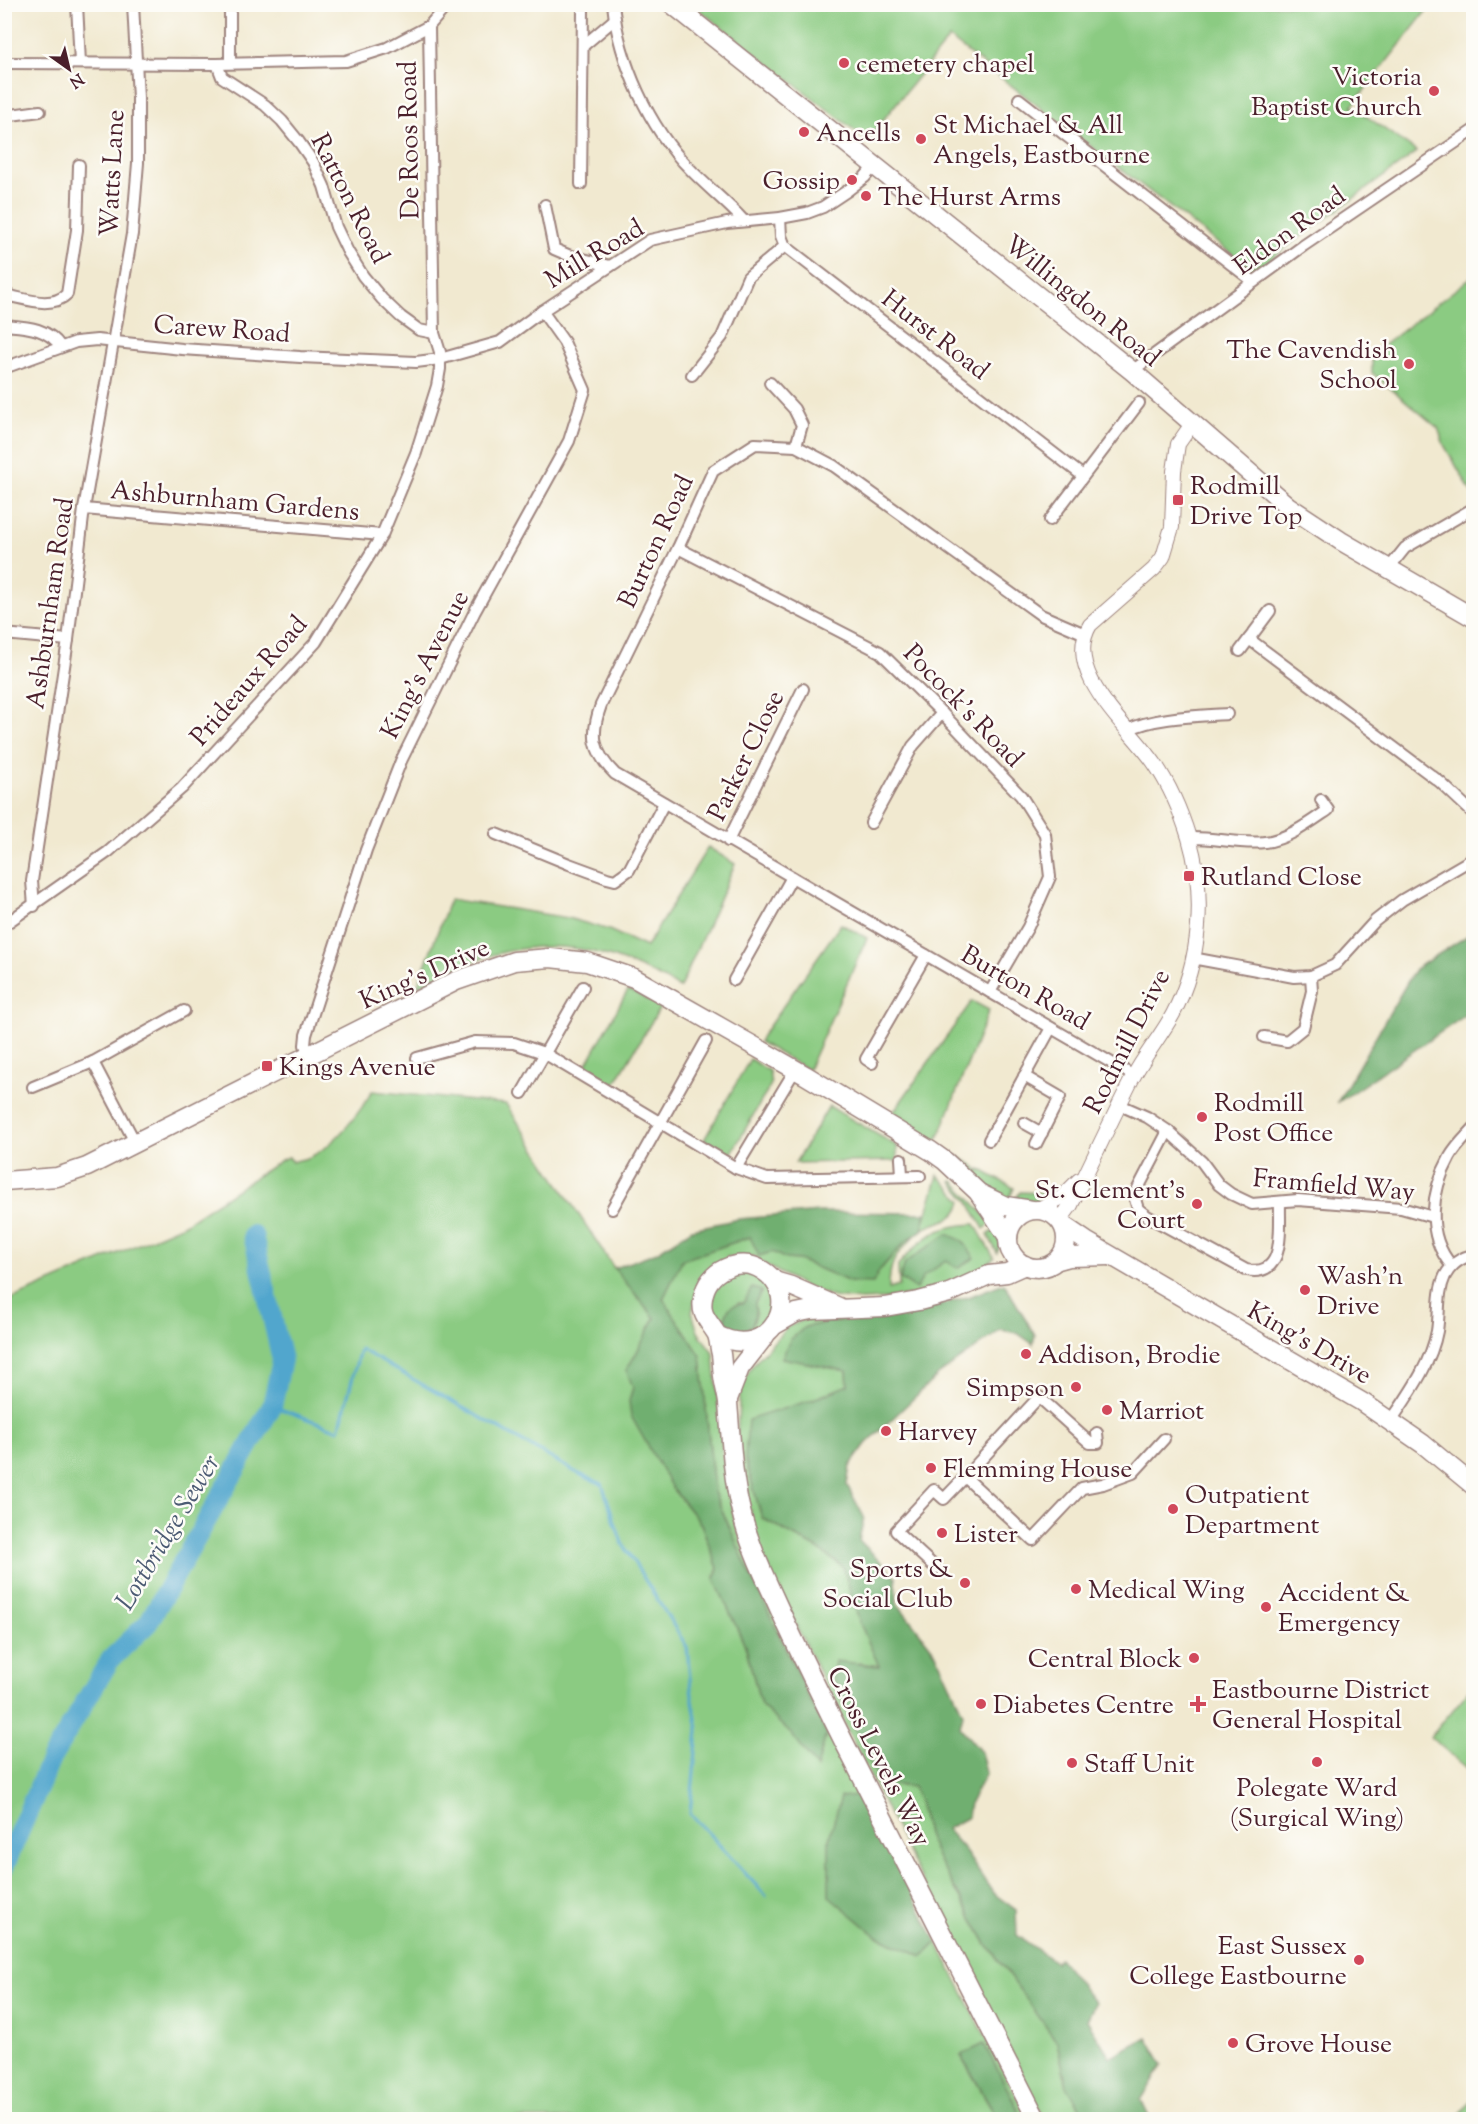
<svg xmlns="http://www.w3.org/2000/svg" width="1478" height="2124" font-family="'Sorts Mill Goudy',serif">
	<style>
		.green { fill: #8bcb82; stroke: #6a7556; stroke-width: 1.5; fill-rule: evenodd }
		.forest { fill: #70af70; stroke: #5d674e; stroke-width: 1.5 }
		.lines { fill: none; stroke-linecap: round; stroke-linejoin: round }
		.stream { stroke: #51a6cd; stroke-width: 3 }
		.river { stroke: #51a6cd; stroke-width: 20 }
		.minor-casing { stroke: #9e847e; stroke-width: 14 }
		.tertiary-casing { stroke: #9e847e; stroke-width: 16 }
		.primary-casing { stroke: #9e847e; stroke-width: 21 }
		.minor { stroke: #fff; stroke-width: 10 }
		.tertiary { stroke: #fff; stroke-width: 14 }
		.primary { stroke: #fff; stroke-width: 18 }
		.poi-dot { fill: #d1495b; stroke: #fdfcf7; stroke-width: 2 }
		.labels { text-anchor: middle; stroke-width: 5; stroke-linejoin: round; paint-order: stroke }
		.poi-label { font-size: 26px; fill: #4a1f2b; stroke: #fdfcf7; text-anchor: start }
		.street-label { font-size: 26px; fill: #4a1f2b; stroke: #fdfcf7 }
		.water-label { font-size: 27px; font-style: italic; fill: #4d5c74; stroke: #fdfcf7 }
	</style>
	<rect width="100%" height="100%" fill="#fdfcf7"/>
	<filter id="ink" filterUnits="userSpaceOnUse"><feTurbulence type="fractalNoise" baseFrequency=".0167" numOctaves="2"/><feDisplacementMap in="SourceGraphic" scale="12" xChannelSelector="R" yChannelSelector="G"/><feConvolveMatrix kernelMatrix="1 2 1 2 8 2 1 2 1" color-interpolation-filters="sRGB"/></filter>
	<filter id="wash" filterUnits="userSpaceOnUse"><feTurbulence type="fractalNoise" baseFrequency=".008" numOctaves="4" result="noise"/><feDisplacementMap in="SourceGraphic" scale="24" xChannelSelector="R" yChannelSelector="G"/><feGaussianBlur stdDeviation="1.35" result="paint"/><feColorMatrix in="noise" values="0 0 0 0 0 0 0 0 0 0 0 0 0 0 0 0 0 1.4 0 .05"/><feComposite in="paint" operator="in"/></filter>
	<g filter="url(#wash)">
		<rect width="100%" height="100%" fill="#f1e9d0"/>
		<!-- green -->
		<g class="green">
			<polygon points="693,5 1431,5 1352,106 1417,152 1254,271 949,38 867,140"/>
			<polygon points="1473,276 1474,495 1473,495 1444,445 1438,428 1372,373 1372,354"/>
			<path d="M708,847L735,864L680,988C580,932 517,934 417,987L450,899L568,918L609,930L646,947Z"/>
			<polygon points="841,924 867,938 808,1070 759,1042 762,1036"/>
			<polygon points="628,990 661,1006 612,1088 583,1071"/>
			<polygon points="972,1001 989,1010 936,1144 889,1118"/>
			<polygon points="750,1059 769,1071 771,1084 730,1156 704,1140"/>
			<path d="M372,1091L506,1104L614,1268L655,1318C645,1335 638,1353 627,1370L672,1488L701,1524L718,1568L714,1578L746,1648L761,1705L793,1735L817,1768L826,1734L746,1565L714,1492L701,1356L663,1299L682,1260L750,1237L786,1259L799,1260L850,1282H873L879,1271L905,1242L922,1230L938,1175L962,1201C957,1223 937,1220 922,1230C918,1232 914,1237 911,1240C894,1256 889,1265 889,1289L899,1286L898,1265C923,1238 936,1225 975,1224L994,1258L973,1276L927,1293L886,1299L861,1300L833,1297L804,1286L766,1265L754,1256L728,1257L699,1277L692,1313L698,1332L714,1354L722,1450L735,1524L751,1569L899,1870L865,1804L877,1936L923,1956L937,1942L1028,2119H1023L984,2044L961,2056L998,2119H5L4,1332L8,1330L9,1300L183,1225L283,1159L289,1157L292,1162C298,1160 305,1159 310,1157C334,1146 360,1113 372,1091Z"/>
			<polygon points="829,1106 897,1146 897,1161 795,1163"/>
			<polygon points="946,1150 975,1166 979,1171 980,1169 1014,1188 1008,1201 1000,1197 945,1152"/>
			<polygon points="954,1181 992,1223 984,1229 968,1201 952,1182"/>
			<polygon points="1020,1192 1047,1193 1053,1197 1035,1203 1013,1203"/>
			<path d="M996,1229C1001,1238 1002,1244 997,1253L988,1235Z"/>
			<path d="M742,1273C773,1277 772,1294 772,1319L748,1338L714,1324C713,1317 709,1306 710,1300C712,1284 728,1275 742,1273ZM738,1303H755L756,1314L753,1323L735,1331L728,1326L725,1317Z"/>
			<polygon points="808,1318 849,1318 805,1327 782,1358 847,1371 848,1386 811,1400 745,1459 762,1518 818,1549 843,1567 860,1623 879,1666 859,1663 901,1786 913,1786 919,1801 927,1834 939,1861 987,1944 1057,2042 1067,2086 1087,2119 1045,2119 905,1847 765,1562 749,1514 739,1456 737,1435 740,1389 752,1366 787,1327"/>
			<polygon points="1473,1686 1473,1773 1430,1737"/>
			<polygon points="1473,2098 1473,2119 1456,2119"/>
		</g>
		<!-- forest -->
		<g class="forest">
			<polygon points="1473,932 1473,1010 1337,1103 1415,969"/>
			<path d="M819,1212L926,1213L922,1230L905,1242L893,1255L879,1271L873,1283L850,1282L799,1260L786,1259L772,1252L759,1256L750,1237L682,1260L663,1299L701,1356L714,1492L746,1565L826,1734L817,1768L792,1735L761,1705L746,1648L714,1578L718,1568L701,1524L672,1488L631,1416L629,1401L633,1387L626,1370C638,1353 645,1335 655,1318L614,1268L657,1252L692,1229L739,1219Z"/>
			<polygon points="947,1234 963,1241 975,1258 958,1268 946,1261 924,1276 916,1289 900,1279 905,1263"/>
			<polygon points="1004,1283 1035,1335 1033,1344 1017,1333 1001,1330 938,1375 866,1444 850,1466 847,1485 864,1517 859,1540 896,1577 897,1603 935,1652 963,1713 960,1727 981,1752 986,1773 970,1803 968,1817 946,1829 962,1847 993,1893 1016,1910 1017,1935 1055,1962 1059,1958 1095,2003 1087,2020 1110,2057 1147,2037 1163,2065 1141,2100 1150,2119 1087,2119 1067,2086 1057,2042 987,1944 939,1861 927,1834 919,1801 913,1787 888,1784 877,1777 832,1677 835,1661 879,1666 860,1623 843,1567 818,1549 762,1518 745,1459 748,1420 811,1400 848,1385 847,1371 782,1358 790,1340 805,1327 849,1318 873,1320 898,1316 971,1296"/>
			<path d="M752,1288L762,1291L755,1303C756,1315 755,1326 743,1332L735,1331L726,1322C724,1310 732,1303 743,1304Z"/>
			<polygon points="856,1795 865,1804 937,1942 923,1956 877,1936 829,1896 829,1838 841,1797"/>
			<polygon points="984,2044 1023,2119 998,2119 961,2055"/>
		</g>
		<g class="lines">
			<!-- stream -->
			<polyline class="stream" points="272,1406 339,1430 360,1349 579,1474 602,1484 622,1543 687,1647 691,1689 698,1730 690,1813 766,1896"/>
			<!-- river -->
			<polyline class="river" points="4,1867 51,1759 110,1660 148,1623 272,1406 282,1360 253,1235"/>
		</g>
	</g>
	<g filter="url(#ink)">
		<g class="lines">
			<defs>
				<g id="minor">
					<polyline points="77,4 80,63"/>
					<path d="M613,4C619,62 649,128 690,169C707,187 727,202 743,220"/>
					<polyline points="583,46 615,19"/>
					<polyline points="4,63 217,64 346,61 387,48 429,26 448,4"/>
					<polyline points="230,63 230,4"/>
					<polyline points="217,64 222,77 265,105 282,121 299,142 313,162 324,186 336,227 348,252 363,276 382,299 401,317 419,330 434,333"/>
					<polyline points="1019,99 1254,282"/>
					<polyline points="4,116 40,111"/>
					<polyline points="581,184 583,10"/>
					<polyline points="545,205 554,249 568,255 610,266"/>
					<polyline points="780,218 781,236 785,246 1083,476"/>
					<path d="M4,295C24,298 51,310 67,294L77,230L79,165"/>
					<path d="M4,325C26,327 47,327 61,347"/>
					<polyline points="4,368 76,342 97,340 182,349 300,357 416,362 440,359 500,342 542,311 650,240 727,223 780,218 807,213 823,207 847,191 865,177 874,166"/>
					<polyline points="1132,371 1303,246 1474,130"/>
					<polyline points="692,375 722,337 748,277 785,246"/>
					<polyline points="770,383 794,409 802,425 796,446"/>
					<polyline points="84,509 382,535"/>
					<polyline points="1050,520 1139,403"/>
					<polyline points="678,548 880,652 942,713 1021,796 1045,834 1050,877 1028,927 990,992"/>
					<polyline points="1389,568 1405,548 1474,508"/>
					<polyline points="4,634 68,640"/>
					<path d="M1085,634L1041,615L834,466L796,446L755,444L713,471L678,548L601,705C590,735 593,752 615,774L1134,1076"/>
					<polyline points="1249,639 1440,782 1474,814"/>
					<polyline points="1240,651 1270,611"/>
					<path d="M1128,730C1152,717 1199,716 1227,714"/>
					<polyline points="871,823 913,746 942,713"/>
					<polyline points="496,834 569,864 607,878 615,880 629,870 664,803"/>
					<path d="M1189,838C1214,837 1240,845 1265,842C1288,839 1309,823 1328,810L1321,800"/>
					<polyline points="728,841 803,689"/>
					<polyline points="34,906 32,881 68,640 84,509 132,234 138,163 138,98 133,4"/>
					<polyline points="4,925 108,852 182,788 316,642 382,535 416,453 437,386 440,369 440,352 434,333 429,26"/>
					<polyline points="1192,958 1294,977 1311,976 1335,965 1375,921 1402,900 1474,858"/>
					<polyline points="734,980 792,877"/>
					<polyline points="1264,1037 1287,1041 1303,1028 1312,991 1311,976"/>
					<polyline points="310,1055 305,1045 306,1035 366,850 401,761 475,611 569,441 585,390 564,342 542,311"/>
					<polyline points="417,1058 475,1042 514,1043 544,1053 736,1168 767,1179 920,1176"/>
					<polyline points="93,1062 136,1144"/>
					<polyline points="872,1063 866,1059 926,955"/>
					<polyline points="1024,1076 1060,1097 1036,1144"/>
					<polyline points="33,1087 93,1062 184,1011"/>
					<polyline points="522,1093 583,987"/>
					<polyline points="1120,1105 1147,1117 1168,1131 1202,1162 1219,1185 1231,1194 1252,1204 1298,1200 1401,1208 1433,1217"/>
					<polyline points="1024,1123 1042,1133"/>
					<path d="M1168,1131L1134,1196L1138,1209L1147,1216L1246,1270C1287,1278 1279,1228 1280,1202"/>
					<polyline points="989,1140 1051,1028"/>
					<polyline points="901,1159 902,1175"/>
					<polyline points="736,1168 795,1070"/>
					<polyline points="612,1209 706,1041"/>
					<path d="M1452,1266C1425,1235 1431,1191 1450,1157C1456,1146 1466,1137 1474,1128"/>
					<path d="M1391,1421C1409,1394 1431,1364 1437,1331C1440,1313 1437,1293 1445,1276C1451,1265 1461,1257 1474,1255"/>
					<polyline points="1097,1433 1098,1443 1090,1443 1039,1397 965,1477 1033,1540 1082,1488 1103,1484 1133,1473 1164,1439"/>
					<polyline points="936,1568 896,1531 934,1490 944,1499 965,1477"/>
				</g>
				<g id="tertiary">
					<polyline points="1038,1209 1061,1198 1079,1180"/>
					<path d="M1060,1220L1071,1205C1091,1163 1111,1121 1132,1079C1144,1056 1161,1036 1173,1014C1201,961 1206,895 1189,838C1181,812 1170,786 1155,764C1131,728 1061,673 1090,625L1154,569L1163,557L1172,527L1174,471L1178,444L1192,424"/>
				</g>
				<g id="primary">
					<polyline points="672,4 1132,371 1288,506 1341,541 1474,618"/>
					<polyline points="4,1181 57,1177 87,1167 456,981 514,961 550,958 587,962 634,978 805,1075 931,1151 945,1161 978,1192 1008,1237"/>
					<polyline points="979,1193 1006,1206 1032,1210"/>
					<circle cx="1037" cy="1239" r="29"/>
					<polyline points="1064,1226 1086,1241 1362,1402 1423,1444 1474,1486"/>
					<polyline points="1058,1260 1069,1257 1110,1256"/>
					<polyline points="774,1281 791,1286 839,1307"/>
					<polyline points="775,1325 796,1313 811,1310 885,1307 919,1301 949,1293 989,1275 1007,1273 1025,1265"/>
					<path d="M717,1335C770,1363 805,1296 762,1270C739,1256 707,1270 703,1298C700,1315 708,1320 716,1333C719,1338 719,1347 721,1354C722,1361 722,1368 723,1376C724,1385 727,1394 728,1403C731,1438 732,1473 740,1507C747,1538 760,1567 773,1595C795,1644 819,1692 843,1740C908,1866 973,1992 1037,2120"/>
					<polyline points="728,1399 740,1368 765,1336"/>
				</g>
			</defs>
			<!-- minor casing -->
			<use href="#minor" class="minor-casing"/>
			<!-- tertiary casing -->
			<use href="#tertiary" class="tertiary-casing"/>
			<!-- primary casing -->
			<use href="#primary" class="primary-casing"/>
			<!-- minor -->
			<use href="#minor" class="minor"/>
			<!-- tertiary -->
			<use href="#tertiary" class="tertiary"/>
			<!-- primary -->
			<use href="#primary" class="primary"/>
		</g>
	</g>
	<!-- markers -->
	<g class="poi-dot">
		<circle cx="844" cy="63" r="6"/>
		<circle cx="1434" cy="91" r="6"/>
		<circle cx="804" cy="132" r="6"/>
		<circle cx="921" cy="139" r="6"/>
		<circle cx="852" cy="180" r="6"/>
		<circle cx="866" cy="196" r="6"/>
		<circle cx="1409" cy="364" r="6"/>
		<rect x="1172" y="494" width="12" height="12" rx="3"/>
		<rect x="1183" y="870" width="12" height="12" rx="3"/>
		<rect x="261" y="1060" width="12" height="12" rx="3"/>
		<circle cx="1202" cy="1117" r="6"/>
		<circle cx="1197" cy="1204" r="6"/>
		<circle cx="1305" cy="1290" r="6"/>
		<circle cx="1026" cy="1354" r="6"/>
		<circle cx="1076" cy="1387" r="6"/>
		<circle cx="1107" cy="1410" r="6"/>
		<circle cx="886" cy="1431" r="6"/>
		<circle cx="931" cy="1468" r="6"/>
		<circle cx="1173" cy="1509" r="6"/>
		<circle cx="942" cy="1533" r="6"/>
		<circle cx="965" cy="1583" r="6"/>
		<circle cx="1076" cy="1589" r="6"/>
		<circle cx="1266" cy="1607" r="6"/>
		<circle cx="1194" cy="1658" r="6"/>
		<circle cx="981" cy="1704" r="6"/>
		<path d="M1195 1695h6v6h6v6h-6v6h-6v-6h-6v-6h6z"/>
		<circle cx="1317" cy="1762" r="6"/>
		<circle cx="1072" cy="1763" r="6"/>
		<circle cx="1359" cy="1960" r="6"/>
		<circle cx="1233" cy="2043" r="6"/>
	</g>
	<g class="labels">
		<!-- poi labels -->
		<g class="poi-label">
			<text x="856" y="72">cemetery chapel</text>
			<text x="1422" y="85" text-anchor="end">Victoria<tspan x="1422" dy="30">Baptist Church</tspan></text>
			<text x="933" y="133">St Michael &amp; All<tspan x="933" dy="30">Angels, Eastbourne</tspan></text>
			<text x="816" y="141">Ancells</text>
			<text x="840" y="189" text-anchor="end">Gossip</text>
			<text x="878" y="205">The Hurst Arms</text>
			<text x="1397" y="358" text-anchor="end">The Cavendish<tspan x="1397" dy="30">School</tspan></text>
			<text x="1190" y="494">Rodmill<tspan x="1190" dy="30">Drive Top</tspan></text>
			<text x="1201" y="885">Rutland Close</text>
			<text x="279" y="1075">Kings Avenue</text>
			<text x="1214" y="1111">Rodmill<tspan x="1214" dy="30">Post Office</tspan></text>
			<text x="1185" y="1198" text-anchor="end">St. Clement's<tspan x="1185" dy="30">Court</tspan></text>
			<text x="1317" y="1284">Wash'n<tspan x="1317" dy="30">Drive</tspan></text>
			<text x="1038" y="1363">Addison, Brodie</text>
			<text x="1064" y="1396" text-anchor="end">Simpson</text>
			<text x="1119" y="1419">Marriot</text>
			<text x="898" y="1440">Harvey</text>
			<text x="943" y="1477">Flemming House</text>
			<text x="1185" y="1503">Outpatient<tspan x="1185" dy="30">Department</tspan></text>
			<text x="954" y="1542">Lister</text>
			<text x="953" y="1577" text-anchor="end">Sports &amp;<tspan x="953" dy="30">Social Club</tspan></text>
			<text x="1088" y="1598">Medical Wing</text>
			<text x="1278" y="1601">Accident &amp;<tspan x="1278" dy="30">Emergency</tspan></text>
			<text x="1182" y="1667" text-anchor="end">Central Block</text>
			<text x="1212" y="1698">Eastbourne District<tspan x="1212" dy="30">General Hospital</tspan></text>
			<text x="993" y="1713">Diabetes Centre</text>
			<text x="1084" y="1772">Staff Unit</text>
			<text x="1317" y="1796" text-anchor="middle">Polegate Ward<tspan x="1317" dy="30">(Surgical Wing)</tspan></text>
			<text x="1347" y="1954" text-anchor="end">East Sussex<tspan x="1347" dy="30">College Eastbourne</tspan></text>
			<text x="1245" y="2052">Grove House</text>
		</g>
		<!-- street labels -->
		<g class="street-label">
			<text transform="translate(408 140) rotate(-91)" y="9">De Roos Road</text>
			<text transform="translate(111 173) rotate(-87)" y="9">Watts Lane</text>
			<text transform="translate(351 198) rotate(63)" y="9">Ratton Road</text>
			<text transform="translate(1289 230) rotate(-36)" y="9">Eldon Road</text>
			<text transform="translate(594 253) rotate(-31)" y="9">Mill Road</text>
			<text transform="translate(1083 300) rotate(39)" y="9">Willingdon Road</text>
			<text transform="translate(222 328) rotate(4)" y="9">Carew Road</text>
			<text transform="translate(936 334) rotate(38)" y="9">Hurst Road</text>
			<text transform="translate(235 500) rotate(5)" y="9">Ashburnham Gardens</text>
			<text transform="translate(655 541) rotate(-65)" y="9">Burton Road</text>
			<text transform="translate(49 603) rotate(-82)" y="9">Ashburnham Road</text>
			<text transform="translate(424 664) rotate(-63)" y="9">King's Avenue</text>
			<text transform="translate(248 680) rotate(-49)" y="9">Prideaux Road</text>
			<text transform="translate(964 705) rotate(46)" y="9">Pocock's Road</text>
			<text transform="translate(745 755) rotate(-64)" y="9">Parker Close</text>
			<text transform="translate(424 973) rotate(-24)" y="9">King's Drive</text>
			<text transform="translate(1026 987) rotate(30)" y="9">Burton Road</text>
			<text transform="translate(1126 1041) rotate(-63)" y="9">Rodmill Drive</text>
			<text transform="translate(1334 1184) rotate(5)" y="9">Framfield Way</text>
			<text transform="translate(1310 1342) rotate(30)" y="9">King's Drive</text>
			<text transform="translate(880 1756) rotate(63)" y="9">Cross Levels Way</text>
		</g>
		<!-- water labels -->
		<g class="water-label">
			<text transform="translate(167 1532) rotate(-59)" y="9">Lottbridge Sewer</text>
		</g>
	</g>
	<!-- margin -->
	<rect width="1478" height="2124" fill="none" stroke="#fdfcf7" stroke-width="24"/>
	<!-- north arrow -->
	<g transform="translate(69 69) rotate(146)" stroke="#fdfcf7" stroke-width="4.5" paint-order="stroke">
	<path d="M0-4.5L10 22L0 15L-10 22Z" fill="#4a1f2b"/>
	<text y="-9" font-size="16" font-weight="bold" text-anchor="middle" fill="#4a1f2b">N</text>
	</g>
</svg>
